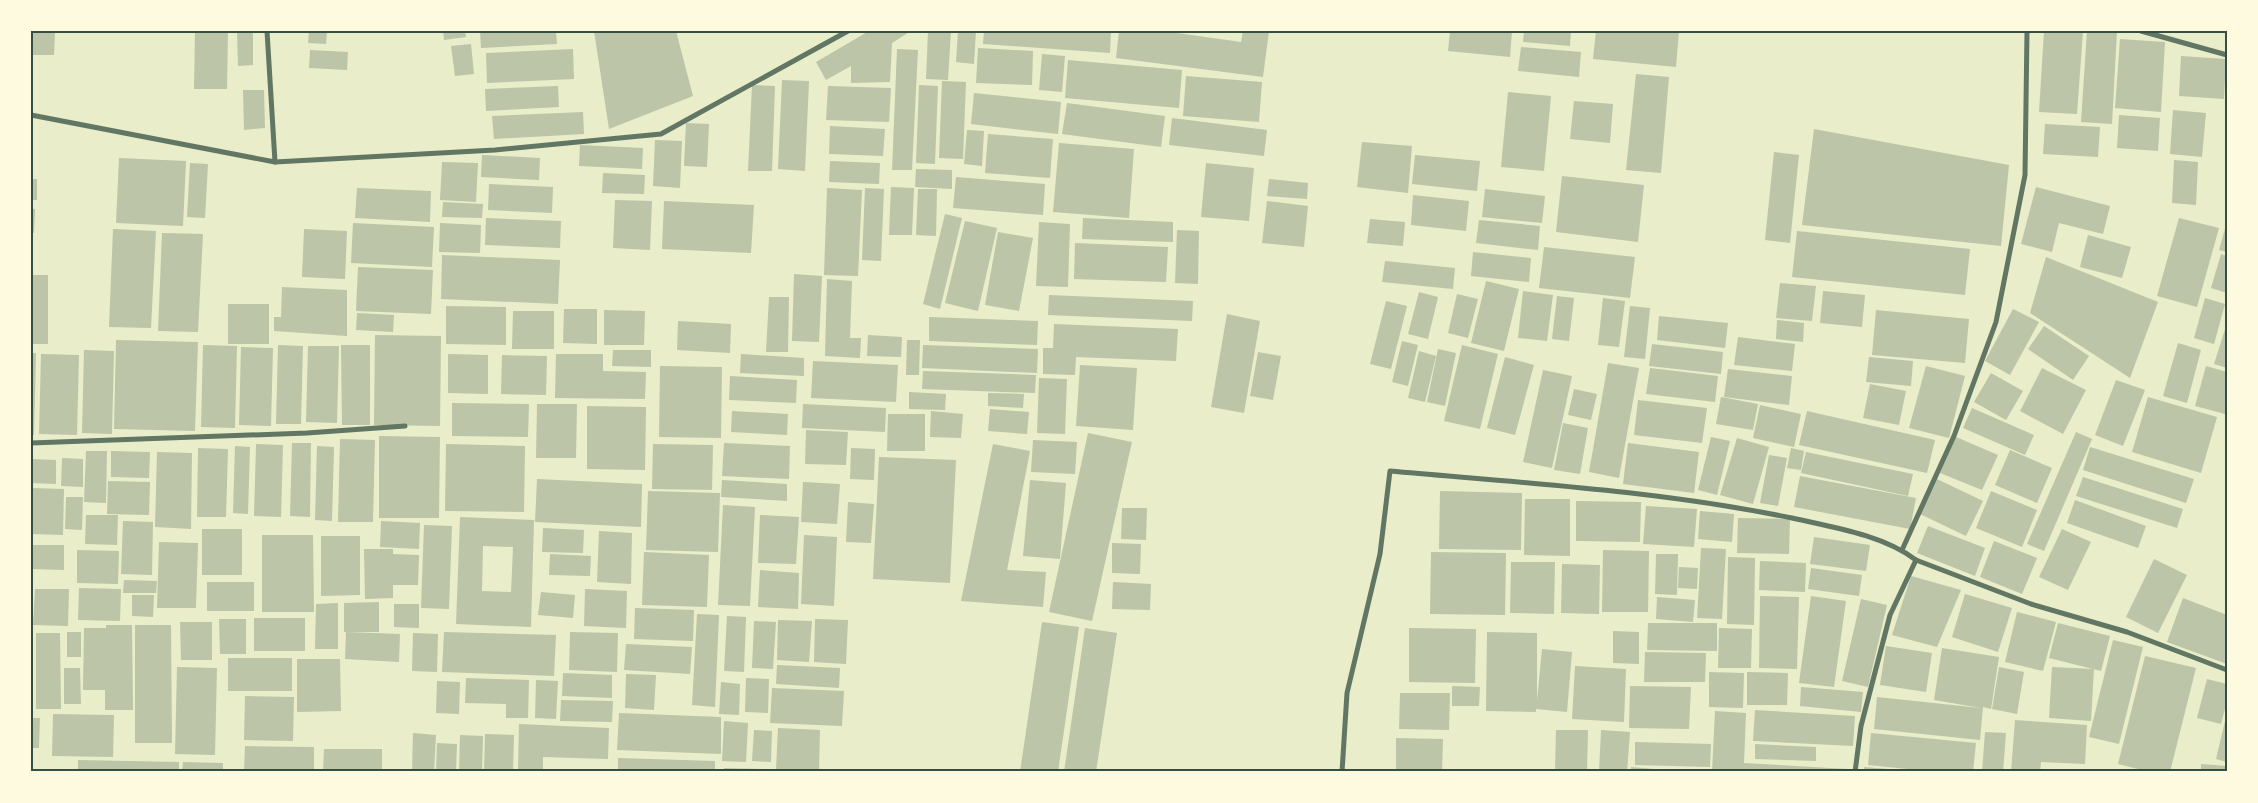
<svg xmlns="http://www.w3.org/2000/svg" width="2258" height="803" font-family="Arial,sans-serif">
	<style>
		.building { fill: #bcc5a7; fill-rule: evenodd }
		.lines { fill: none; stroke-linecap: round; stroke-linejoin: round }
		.minor { stroke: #617663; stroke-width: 5 }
		.neatline { fill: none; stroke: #344e41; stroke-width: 2 }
	</style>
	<rect width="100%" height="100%" fill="#e9edc9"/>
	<!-- building -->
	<g class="building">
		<polygon points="31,31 55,31 54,55 31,55"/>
		<polygon points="195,31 228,31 227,89 194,89"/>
		<polygon points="237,31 253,31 253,65 238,66"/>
		<polygon points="309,31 327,31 326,44 308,43"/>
		<polygon points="443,31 465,31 466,37 444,40"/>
		<polygon points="480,31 556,31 557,44 481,48"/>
		<polygon points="594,31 676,31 693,96 609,129"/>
		<polygon points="869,31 911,31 892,43 890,82 851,83 851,66 826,80 816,62"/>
		<polygon points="928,31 951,31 948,80 926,79"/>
		<polygon points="958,31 976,31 974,64 956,62"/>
		<polygon points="984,31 1111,31 1110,53 983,44"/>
		<polygon points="1119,31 1163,31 1241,42 1243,31 1269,31 1263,77 1116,58"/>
		<polygon points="1450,31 1512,31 1510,57 1448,51"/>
		<polygon points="1524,31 1571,31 1570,46 1523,42"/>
		<polygon points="1596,31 1679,31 1676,67 1593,59"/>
		<polygon points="2044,31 2083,31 2077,114 2039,112"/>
		<polygon points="2087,31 2117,31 2112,124 2081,122"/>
		<polygon points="2120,39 2165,42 2161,112 2115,108"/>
		<polygon points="471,44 474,74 455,76 451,46"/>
		<polygon points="1521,47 1581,52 1579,77 1518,71"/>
		<polygon points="978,48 1033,51 1032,85 976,83"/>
		<polygon points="573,49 574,79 487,83 486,53"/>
		<polygon points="897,49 918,50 912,170 892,170"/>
		<polygon points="310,50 348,52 347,70 309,68"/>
		<polygon points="1042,54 1065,56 1062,92 1039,90"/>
		<polygon points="2181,56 2226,59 2224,99 2179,96"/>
		<polygon points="1068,60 1182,70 1179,108 1065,98"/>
		<polygon points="1636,74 1669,77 1661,173 1626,170"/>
		<polygon points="1186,76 1262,82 1259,122 1183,116"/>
		<polygon points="782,80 809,81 805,171 778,169"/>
		<polygon points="942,81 966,82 963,159 939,158"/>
		<polygon points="752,85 775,86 772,171 748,171"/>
		<polygon points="919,85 938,86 935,164 916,163"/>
		<polygon points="558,86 559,107 486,111 485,89"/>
		<polygon points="828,86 891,88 889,122 826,120"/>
		<polygon points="243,90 264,90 265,128 244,130"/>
		<polygon points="1508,92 1551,96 1544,171 1501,167"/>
		<polygon points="974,93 1061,102 1058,134 971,124"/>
		<polygon points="1574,101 1613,104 1610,143 1570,139"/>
		<polygon points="1067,103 1165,116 1161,147 1062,134"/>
		<polygon points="2173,110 2206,113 2202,157 2170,154"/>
		<polygon points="583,112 584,134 494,139 492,116"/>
		<polygon points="2119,115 2160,118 2158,151 2117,148"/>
		<polygon points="1172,118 1267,130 1264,156 1169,145"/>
		<polygon points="686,123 709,124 707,167 684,166"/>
		<polygon points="2045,124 2100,127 2098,157 2043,154"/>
		<polygon points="830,126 885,129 883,156 829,154"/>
		<polygon points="1814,129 2009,165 2001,246 1802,225"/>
		<polygon points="967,130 984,131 982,166 964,164"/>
		<polygon points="988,134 1053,139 1050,178 985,173"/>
		<polygon points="655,140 682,141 680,188 653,186"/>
		<polygon points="1362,142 1412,146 1408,193 1357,187"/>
		<polygon points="1059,143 1134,149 1129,218 1053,212"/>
		<polygon points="580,145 643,148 642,169 579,166"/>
		<polygon points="1774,152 1799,155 1790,243 1765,240"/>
		<polygon points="482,155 540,158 539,180 481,177"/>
		<polygon points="1415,155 1480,161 1477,191 1412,184"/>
		<polygon points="119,158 186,161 183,226 116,223"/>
		<polygon points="2174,160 2198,162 2196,205 2172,203"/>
		<polygon points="830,161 880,163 879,184 829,182"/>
		<polygon points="442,162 478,163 476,202 440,200"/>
		<polygon points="190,163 208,164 205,218 187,217"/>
		<polygon points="1206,163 1254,168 1249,221 1201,217"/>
		<polygon points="916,169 952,170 952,189 915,187"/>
		<polygon points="603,173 645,175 644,194 602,193"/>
		<polygon points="1562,176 1644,185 1638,242 1556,232"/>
		<polygon points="956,177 1045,184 1043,215 953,208"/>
		<rect x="31" y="179" width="6" height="21"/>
		<polygon points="1269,179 1308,183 1307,199 1267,196"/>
		<polygon points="489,184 553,187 552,213 488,210"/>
		<polygon points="891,187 914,188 912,235 889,235"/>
		<polygon points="2036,187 2110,206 2103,234 2059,223 2052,252 2021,244"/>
		<polygon points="357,188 431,191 430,222 355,218"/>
		<polygon points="827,188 862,190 858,276 824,275"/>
		<polygon points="865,188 884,189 881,261 862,260"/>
		<polygon points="918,189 937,189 936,236 916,235"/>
		<polygon points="1485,189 1545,196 1542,223 1482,217"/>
		<polygon points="1413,195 1469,201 1466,231 1411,225"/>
		<polygon points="615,200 652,201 650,250 613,248"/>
		<polygon points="664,201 754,205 751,253 662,249"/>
		<polygon points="1267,201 1308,206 1304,247 1262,243"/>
		<polygon points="443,202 483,204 482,218 442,217"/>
		<polygon points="31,209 35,209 34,233 31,233"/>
		<polygon points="945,214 962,218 940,309 923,304"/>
		<polygon points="486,218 561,221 560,248 485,245"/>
		<polygon points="1083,218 1173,222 1173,242 1082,239"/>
		<polygon points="2179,218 2219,228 2197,307 2157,296"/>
		<polygon points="1370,219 1405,222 1403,246 1367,243"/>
		<polygon points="1479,220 1540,226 1538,250 1476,243"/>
		<polygon points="965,221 997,228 978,311 945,303"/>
		<polygon points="1039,222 1070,224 1068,287 1036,286"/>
		<polygon points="353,223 434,227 432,267 351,263"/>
		<polygon points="440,223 481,225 480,253 439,252"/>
		<polygon points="2226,225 2227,225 2227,252 2219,250"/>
		<polygon points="113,229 156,231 151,328 109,327"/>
		<polygon points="304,229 347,231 345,279 302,277"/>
		<polygon points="1177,230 1199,231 1198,284 1175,283"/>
		<polygon points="1797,231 1970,249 1965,295 1792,277"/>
		<polygon points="998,232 1033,238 1019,311 985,305"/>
		<polygon points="162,233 203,234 198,332 158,331"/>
		<polygon points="2088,235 2131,247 2122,278 2080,267"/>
		<polygon points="1075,243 1168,247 1166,282 1074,279"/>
		<polygon points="1544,247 1635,257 1630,298 1539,288"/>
		<polygon points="1473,252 1531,258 1529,282 1471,276"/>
		<polygon points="2221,254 2227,256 2227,293 2211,288"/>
		<polygon points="442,255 560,260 558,304 441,299"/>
		<polygon points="2046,257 2158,302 2130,378 2030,313"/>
		<polygon points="1385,261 1455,268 1453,289 1382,282"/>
		<polygon points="358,267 433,270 431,314 356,311"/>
		<polygon points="794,274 822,276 819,342 792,341"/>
		<rect x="31" y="275" width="17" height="69"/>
		<polygon points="827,279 852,281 850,338 861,338 860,358 825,356"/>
		<polygon points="1486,281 1519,289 1504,351 1471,343"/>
		<polygon points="1780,283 1816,286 1812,321 1776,318"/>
		<polygon points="282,287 347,290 347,336 274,331 274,317 281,317"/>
		<polygon points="1523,291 1553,295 1547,341 1518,338"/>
		<polygon points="1823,291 1865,295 1862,327 1820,323"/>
		<polygon points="1419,292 1438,297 1428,339 1408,334"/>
		<polygon points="1457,294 1478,299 1468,338 1448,333"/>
		<polygon points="1049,295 1193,301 1192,321 1048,315"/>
		<polygon points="1557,296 1574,298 1569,341 1552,339"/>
		<polygon points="769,297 789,297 788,352 766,352"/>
		<polygon points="1603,298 1625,301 1619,347 1598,345"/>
		<polygon points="2205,298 2225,304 2214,344 2194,338"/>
		<polygon points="1386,301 1407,306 1391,369 1370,364"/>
		<rect x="228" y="304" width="41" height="40"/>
		<polygon points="446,306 506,307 506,345 446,344"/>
		<polygon points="1630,306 1650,308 1645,359 1624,357"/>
		<polygon points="564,309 597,309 597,344 563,343"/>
		<polygon points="2013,309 2039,322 2010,375 1985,361"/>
		<polygon points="604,310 645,311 644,345 604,345"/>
		<polygon points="1876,310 1969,319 1965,363 1872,355"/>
		<polygon points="513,311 554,311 554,349 512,349"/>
		<polygon points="357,313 394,315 393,332 356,330"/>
		<polygon points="1227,314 1260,321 1244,413 1211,407"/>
		<polygon points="1659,316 1728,323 1725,348 1657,340"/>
		<polygon points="929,317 1038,321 1037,345 929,341"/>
		<polygon points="1777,320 1804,323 1803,342 1776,339"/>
		<polygon points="678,321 731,324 730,353 677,350"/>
		<polygon points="2227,323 2227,368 2214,364"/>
		<polygon points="1054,324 1178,329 1176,361 1076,357 1075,375 1043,374 1043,348 1053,348"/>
		<polygon points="2044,326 2089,356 2073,380 2028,349"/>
		<polygon points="375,335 441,336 440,426 374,425"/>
		<polygon points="868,335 902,337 901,357 867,356"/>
		<polygon points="1738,337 1795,344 1792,371 1734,365"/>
		<polygon points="116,340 198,342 195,431 114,429"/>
		<polygon points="907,340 920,340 919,375 906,375"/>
		<polygon points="1402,341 1418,345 1408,386 1392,382"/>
		<polygon points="2178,343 2201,350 2187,403 2163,396"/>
		<polygon points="1652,344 1723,352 1721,374 1649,366"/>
		<polygon points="203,345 237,346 235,428 201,427"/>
		<polygon points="278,345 303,346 301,424 276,424"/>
		<polygon points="341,345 370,345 370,425 342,425"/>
		<polygon points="923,345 1038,349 1037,373 922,368"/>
		<polygon points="1462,345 1498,354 1480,429 1444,421"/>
		<polygon points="308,346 339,346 337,423 306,422"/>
		<polygon points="241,347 273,348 271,426 239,425"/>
		<polygon points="1438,349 1456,353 1445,406 1427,402"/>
		<polygon points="84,350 114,351 112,434 82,433"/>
		<polygon points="613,350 651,350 651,367 612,366"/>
		<polygon points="1419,351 1436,356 1425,402 1408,398"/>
		<polygon points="1258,352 1281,356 1273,400 1250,396"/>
		<polygon points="31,353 36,353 34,435 31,435"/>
		<polygon points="41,354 79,355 77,435 39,434"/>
		<polygon points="448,354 488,355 488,394 448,393"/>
		<polygon points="556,354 603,354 603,371 646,372 645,399 555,398"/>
		<polygon points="741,354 804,358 804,376 740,373"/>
		<polygon points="502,355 547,356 546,395 501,394"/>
		<polygon points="1505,357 1534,365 1515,435 1487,428"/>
		<polygon points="1869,357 1913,361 1911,386 1866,382"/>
		<polygon points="813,361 898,365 896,402 811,398"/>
		<polygon points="1608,363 1639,368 1619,478 1589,472"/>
		<polygon points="1080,365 1137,368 1133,430 1076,426"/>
		<polygon points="660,366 722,367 721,438 659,437"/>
		<polygon points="1926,366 1965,376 1949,438 1909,428"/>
		<polygon points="2206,366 2227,372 2227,407 2225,414 2195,406"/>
		<polygon points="1650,368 1718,376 1715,402 1646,394"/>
		<polygon points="2042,368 2086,390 2063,434 2020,411"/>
		<polygon points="1728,369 1792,376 1789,405 1724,397"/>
		<polygon points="1543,370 1572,376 1552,468 1523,462"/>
		<polygon points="923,371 1036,375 1035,393 922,389"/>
		<polygon points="1991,373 2023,391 2006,420 1974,402"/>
		<polygon points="730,376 797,380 796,403 729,400"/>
		<polygon points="1039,378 1067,379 1065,434 1037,433"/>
		<polygon points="2116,380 2145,390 2123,446 2095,435"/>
		<polygon points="1870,384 1906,391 1899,425 1863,418"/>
		<polygon points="1574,389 1597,394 1591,420 1568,415"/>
		<polygon points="909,392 946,394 945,410 909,409"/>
		<polygon points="988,393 1024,394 1023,408 988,406"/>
		<polygon points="1721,397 1758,404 1753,430 1716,424"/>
		<polygon points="2148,397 2217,417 2201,473 2132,452"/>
		<polygon points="1638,400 1707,408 1702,443 1634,435"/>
		<polygon points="452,403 529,404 528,437 452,436"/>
		<polygon points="537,404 577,404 576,458 536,458"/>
		<polygon points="803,404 886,408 885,432 802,428"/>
		<polygon points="1760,405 1801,414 1794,447 1753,438"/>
		<polygon points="587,406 646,407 645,470 587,469"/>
		<polygon points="1972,408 2034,435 2025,455 1963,428"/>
		<polygon points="990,409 1029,412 1027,434 988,431"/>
		<polygon points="732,411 788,414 787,435 731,432"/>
		<polygon points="931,411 963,414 961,438 930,437"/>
		<polygon points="1807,411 1935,440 1927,473 1799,445"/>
		<polygon points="888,414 925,414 925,451 887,451"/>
		<polygon points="1563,423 1588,428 1580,474 1554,470"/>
		<polygon points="806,430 848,432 846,465 805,464"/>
		<polygon points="2076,432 2092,439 2044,551 2027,544"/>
		<polygon points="1088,433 1132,442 1092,621 1049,612"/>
		<polygon points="379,436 440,437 439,518 379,518"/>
		<polygon points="1711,437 1730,441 1717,495 1698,490"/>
		<polygon points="1956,437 1998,455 1982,490 1940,473"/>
		<polygon points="1737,438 1769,447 1753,504 1720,495"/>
		<polygon points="340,439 375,440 373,522 338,522"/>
		<polygon points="1033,440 1077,442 1075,474 1031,472"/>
		<polygon points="292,443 311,443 310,517 290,516"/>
		<polygon points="724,443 790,446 789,479 722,476"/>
		<polygon points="1628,443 1699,452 1694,493 1623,484"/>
		<polygon points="256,444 283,445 281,517 254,516"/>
		<polygon points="446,444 525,446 524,512 445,511"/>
		<polygon points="653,444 713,445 712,490 652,489"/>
		<polygon points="993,444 1030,451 1007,570 1046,572 1043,607 961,601"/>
		<polygon points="235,446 250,447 248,514 233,513"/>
		<polygon points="317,446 334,447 332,521 315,520"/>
		<polygon points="2090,447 2194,479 2186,503 2083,470"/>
		<polygon points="198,448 228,449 226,517 197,517"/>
		<polygon points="851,448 875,449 874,480 850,479"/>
		<polygon points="1791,448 1804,451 1801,470 1787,468"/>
		<polygon points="2010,450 2052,468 2037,503 1995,485"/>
		<polygon points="86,451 107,451 106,503 84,502"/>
		<polygon points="111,451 150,452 149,478 111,477"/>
		<polygon points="157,452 192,453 191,529 155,527"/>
		<polygon points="1806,452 1913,474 1908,496 1801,473"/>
		<polygon points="1769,455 1787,458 1778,506 1760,503"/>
		<polygon points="879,457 956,460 950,583 873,579"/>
		<polygon points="62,458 83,459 83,487 61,486"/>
		<polygon points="31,459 56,460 56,484 31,483"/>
		<polygon points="1800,476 1916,498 1910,529 1794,507"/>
		<polygon points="2083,477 2183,509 2177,528 2076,496"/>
		<polygon points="537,479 642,484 641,527 535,522"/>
		<polygon points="1937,479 1983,501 1966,536 1920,514"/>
		<polygon points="722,480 787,484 787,501 721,497"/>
		<polygon points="1030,480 1066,483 1060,559 1023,556"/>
		<polygon points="108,481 150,482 149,515 107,514"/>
		<polygon points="803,482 840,484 837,524 801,522"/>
		<polygon points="31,488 64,489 63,535 31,534"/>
		<polygon points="648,491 720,493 718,552 646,550"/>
		<polygon points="1440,491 1522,493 1521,550 1439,549"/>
		<polygon points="1991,491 2037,510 2022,547 1976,528"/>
		<polygon points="66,497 83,497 82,530 65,529"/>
		<polygon points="1525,499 1570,499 1570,556 1524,555"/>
		<polygon points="2075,500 2146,526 2138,548 2067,523"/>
		<polygon points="1576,501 1641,502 1640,542 1576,541"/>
		<polygon points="848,502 874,504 871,543 846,542"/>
		<polygon points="723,505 755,507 750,606 718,605"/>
		<polygon points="1646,506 1697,509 1694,547 1643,544"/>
		<polygon points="1122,508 1147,508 1146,540 1121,539"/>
		<polygon points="1700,511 1734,514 1732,542 1698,539"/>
		<polygon points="86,515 118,515 117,545 85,544"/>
		<polygon points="760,515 799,517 796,564 758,563"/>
		<path d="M460,517L534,520L531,627L456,624ZM483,546L513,547L511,592L482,591Z"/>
		<polygon points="1738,518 1790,519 1789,554 1737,553"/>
		<polygon points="123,521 153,522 152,575 121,574"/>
		<polygon points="381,521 420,523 419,549 380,547"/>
		<polygon points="424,525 452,526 449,609 421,608"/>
		<polygon points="1928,526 1985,548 1975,576 1917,553"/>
		<polygon points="543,528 584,530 583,553 542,552"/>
		<rect x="202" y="529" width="40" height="46"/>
		<polygon points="2062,529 2091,542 2068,590 2039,577"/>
		<polygon points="599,531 632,533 631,584 597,582"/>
		<polygon points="262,535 313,535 314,612 262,612"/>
		<polygon points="804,535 837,537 834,606 801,604"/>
		<polygon points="321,536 360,536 360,595 321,596"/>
		<polygon points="1814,537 1870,545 1866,571 1810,564"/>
		<polygon points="1994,541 2037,558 2022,594 1980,577"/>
		<polygon points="159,542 198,543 196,608 157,608"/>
		<polygon points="1112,543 1141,544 1140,574 1112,573"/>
		<polygon points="31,545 64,545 64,570 31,569"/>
		<polygon points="1701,548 1726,549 1722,619 1697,618"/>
		<polygon points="364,549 393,549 393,554 419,555 418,585 393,585 393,598 365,599"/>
		<polygon points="77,550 119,551 118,584 77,583"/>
		<polygon points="1603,550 1649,551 1648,612 1602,612"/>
		<polygon points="644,552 709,555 707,607 642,605"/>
		<polygon points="1431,552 1506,553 1505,615 1430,614"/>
		<polygon points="550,554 591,556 590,576 549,575"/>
		<polygon points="1656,554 1678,554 1677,595 1655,594"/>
		<polygon points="1728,557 1755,558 1754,625 1727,624"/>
		<polygon points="2154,559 2187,575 2158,633 2126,617"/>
		<polygon points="1760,561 1806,563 1805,592 1759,590"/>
		<polygon points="1511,562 1555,562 1554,614 1510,613"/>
		<polygon points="1562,564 1600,565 1599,614 1561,613"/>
		<polygon points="1679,567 1698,568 1697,589 1678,588"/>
		<polygon points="1811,568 1862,575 1859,596 1808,589"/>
		<polygon points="760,570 799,573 798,609 758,607"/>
		<polygon points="1911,576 1961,590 1937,647 1892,635"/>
		<polygon points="124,580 157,581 156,593 123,593"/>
		<rect x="207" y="582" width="47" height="29"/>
		<polygon points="1113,582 1151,584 1150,610 1112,609"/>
		<polygon points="79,588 121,589 120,621 78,620"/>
		<polygon points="35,589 69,589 68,626 33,625"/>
		<polygon points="585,589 627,591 626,628 584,626"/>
		<polygon points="541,592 575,595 573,618 538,615"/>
		<polygon points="1965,594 2012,608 1998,652 1952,637"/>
		<polygon points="132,595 154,595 153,617 132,616"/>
		<polygon points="1760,596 1799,597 1797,669 1759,668"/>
		<polygon points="1811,596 1846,601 1834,687 1799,683"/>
		<polygon points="1657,597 1695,600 1693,622 1656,619"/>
		<polygon points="2183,598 2227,615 2227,664 2167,642"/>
		<polygon points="1861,599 1887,605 1868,687 1842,681"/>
		<polygon points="379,602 379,632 344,632 344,603"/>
		<polygon points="338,603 338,649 315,649 316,604"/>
		<polygon points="394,604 419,604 419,628 394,627"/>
		<polygon points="635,608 694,610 693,641 634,639"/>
		<polygon points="2017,612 2056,622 2043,671 2005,662"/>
		<polygon points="697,614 719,615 715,707 692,705"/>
		<polygon points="727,616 746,617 744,672 724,671"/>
		<rect x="254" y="618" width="51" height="33"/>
		<polygon points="219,619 246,619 246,654 220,654"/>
		<polygon points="815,619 848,620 846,664 814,662"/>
		<polygon points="778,620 812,621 809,662 777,660"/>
		<polygon points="754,621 776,622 773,669 752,668"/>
		<polygon points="180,622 212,622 212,660 181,660"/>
		<polygon points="1042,622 1079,627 1058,772 1020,772"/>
		<polygon points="1648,623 1717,623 1717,651 1647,650"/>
		<polygon points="2058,623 2110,636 2101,671 2049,658"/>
		<polygon points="106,625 132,625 133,710 105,710 105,690 83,690 84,628 106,628"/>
		<polygon points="135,625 171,625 172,743 135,743"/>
		<polygon points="1085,628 1117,633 1096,772 1064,772"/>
		<polygon points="1409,628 1476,629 1475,683 1409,682"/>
		<polygon points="1719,628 1752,629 1751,668 1718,668"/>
		<polygon points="1613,631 1639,632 1639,664 1613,663"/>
		<rect x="67" y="632" width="14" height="25"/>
		<polygon points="346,632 400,634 399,662 345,659"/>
		<polygon points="444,632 556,635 554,676 442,672"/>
		<polygon points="570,632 618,633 617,672 569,670"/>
		<polygon points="1487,632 1537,633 1537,701 1542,649 1572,652 1567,712 1536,709 1536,712 1486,711"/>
		<polygon points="36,633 60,633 61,709 36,709"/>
		<polygon points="413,633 438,634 437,672 412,671"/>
		<polygon points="2113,640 2143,647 2119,744 2089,737"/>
		<polygon points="626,644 692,647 690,674 624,670"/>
		<polygon points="1886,646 1932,653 1926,692 1880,685"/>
		<polygon points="1942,648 1999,657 1991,709 1983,707 1980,740 1874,729 1877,697 1981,708 1934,700"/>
		<polygon points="1645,652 1706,653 1705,682 1644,682"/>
		<polygon points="2145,656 2196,668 2170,772 2150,772 2118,764"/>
		<rect x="228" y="658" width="64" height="33"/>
		<polygon points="297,659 340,659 341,711 297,712"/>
		<polygon points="777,665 840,668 839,688 776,684"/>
		<polygon points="1575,666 1626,669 1624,722 1572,719"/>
		<polygon points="177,667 217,668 215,755 175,754"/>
		<polygon points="1999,667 2024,672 2017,714 1992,709"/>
		<polygon points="2052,667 2094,669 2091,721 2049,718"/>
		<polygon points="64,668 80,668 81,704 64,704"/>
		<polygon points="1709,672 1744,673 1743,708 1709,707"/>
		<polygon points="1747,672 1788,673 1787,705 1747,705"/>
		<polygon points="563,673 612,675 612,698 562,696"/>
		<polygon points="626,674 656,675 654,710 625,708"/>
		<polygon points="466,678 529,680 528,718 506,718 506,704 465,703"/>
		<polygon points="746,678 769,679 768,713 745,712"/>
		<polygon points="2207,679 2227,684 2227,701 2221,724 2197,718"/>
		<polygon points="536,680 558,681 556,719 535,718"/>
		<polygon points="437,681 460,682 459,714 436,713"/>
		<polygon points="721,682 740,684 739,715 719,714"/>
		<polygon points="1452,686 1480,687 1479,706 1452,706"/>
		<polygon points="1630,686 1691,687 1689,729 1629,728"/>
		<polygon points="1801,687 1863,692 1861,712 1800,706"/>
		<polygon points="772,688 844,691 842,726 770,723"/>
		<polygon points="1400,693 1450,693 1449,730 1399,729"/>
		<polygon points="245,696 294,697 293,741 244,740"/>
		<polygon points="561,700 613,701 612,722 560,721"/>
		<polygon points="1755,710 1855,716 1853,746 1753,741"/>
		<polygon points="1715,711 1746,713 1744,763 1848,769 1848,772 1712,772"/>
		<polygon points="619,713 721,717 721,754 617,750"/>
		<polygon points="53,714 114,715 113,757 52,756"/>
		<polygon points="2226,717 2227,717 2227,762 2216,759"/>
		<polygon points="31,718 40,718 39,748 31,748"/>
		<polygon points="2015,720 2087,725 2085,764 2041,762 2040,772 2011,772"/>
		<polygon points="724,721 748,723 746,762 722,761"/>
		<polygon points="519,724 609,728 608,759 543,757 543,772 518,772"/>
		<polygon points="778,728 820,730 819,771 776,769"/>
		<polygon points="754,730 772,731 771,762 752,761"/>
		<polygon points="1556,730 1588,730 1587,772 1555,772"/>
		<polygon points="1601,730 1630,732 1627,772 1599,772"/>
		<polygon points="1985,732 2006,733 2003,772 1982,772"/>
		<polygon points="413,733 436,735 434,772 412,772"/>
		<polygon points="1871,733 1976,743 1973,772 1937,772 1868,765"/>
		<polygon points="485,734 514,735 513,772 484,772"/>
		<polygon points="460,735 483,736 482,772 459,772"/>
		<polygon points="1396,738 1443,739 1442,772 1396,772"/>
		<polygon points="1635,742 1711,744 1710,767 1635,765"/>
		<polygon points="437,743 457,744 456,772 436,772"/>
		<polygon points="1755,744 1816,747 1816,761 1755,759"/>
		<polygon points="245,746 314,747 314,772 244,772"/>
		<polygon points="324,749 382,749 382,772 323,772"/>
		<polygon points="618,758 715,761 715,772 618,772"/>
		<polygon points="78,760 179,762 179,772 78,772"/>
		<polygon points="183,762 223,763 223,772 182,772"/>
		<polygon points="2201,764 2227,766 2227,772 2201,772"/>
		<polygon points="1631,767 1654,769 1654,772 1631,772"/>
		<polygon points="1864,767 1900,770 1900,772 1864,772"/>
		<polygon points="724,768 766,769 766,772 724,772"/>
	</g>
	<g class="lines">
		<!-- minor -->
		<g class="minor">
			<polyline points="267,31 275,162"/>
			<polyline points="2141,31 2227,55"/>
			<polyline points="31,115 275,162 495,150 661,134 848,31"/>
			<polyline points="31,443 307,433 405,426"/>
			<polyline points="1902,550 1954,436 1996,322 2025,175 2027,31"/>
			<path d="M1342,772L1347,693L1380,554L1390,471C1525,483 1660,491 1792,518C1832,527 1883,535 1916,560L2031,604L2127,632L2227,670"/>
			<polyline points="1855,772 1861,726 1890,615 1916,560"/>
		</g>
	</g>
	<!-- border -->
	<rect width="2258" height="803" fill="none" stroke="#fefae0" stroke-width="65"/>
	<rect x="32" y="32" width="2194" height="738" class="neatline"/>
</svg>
